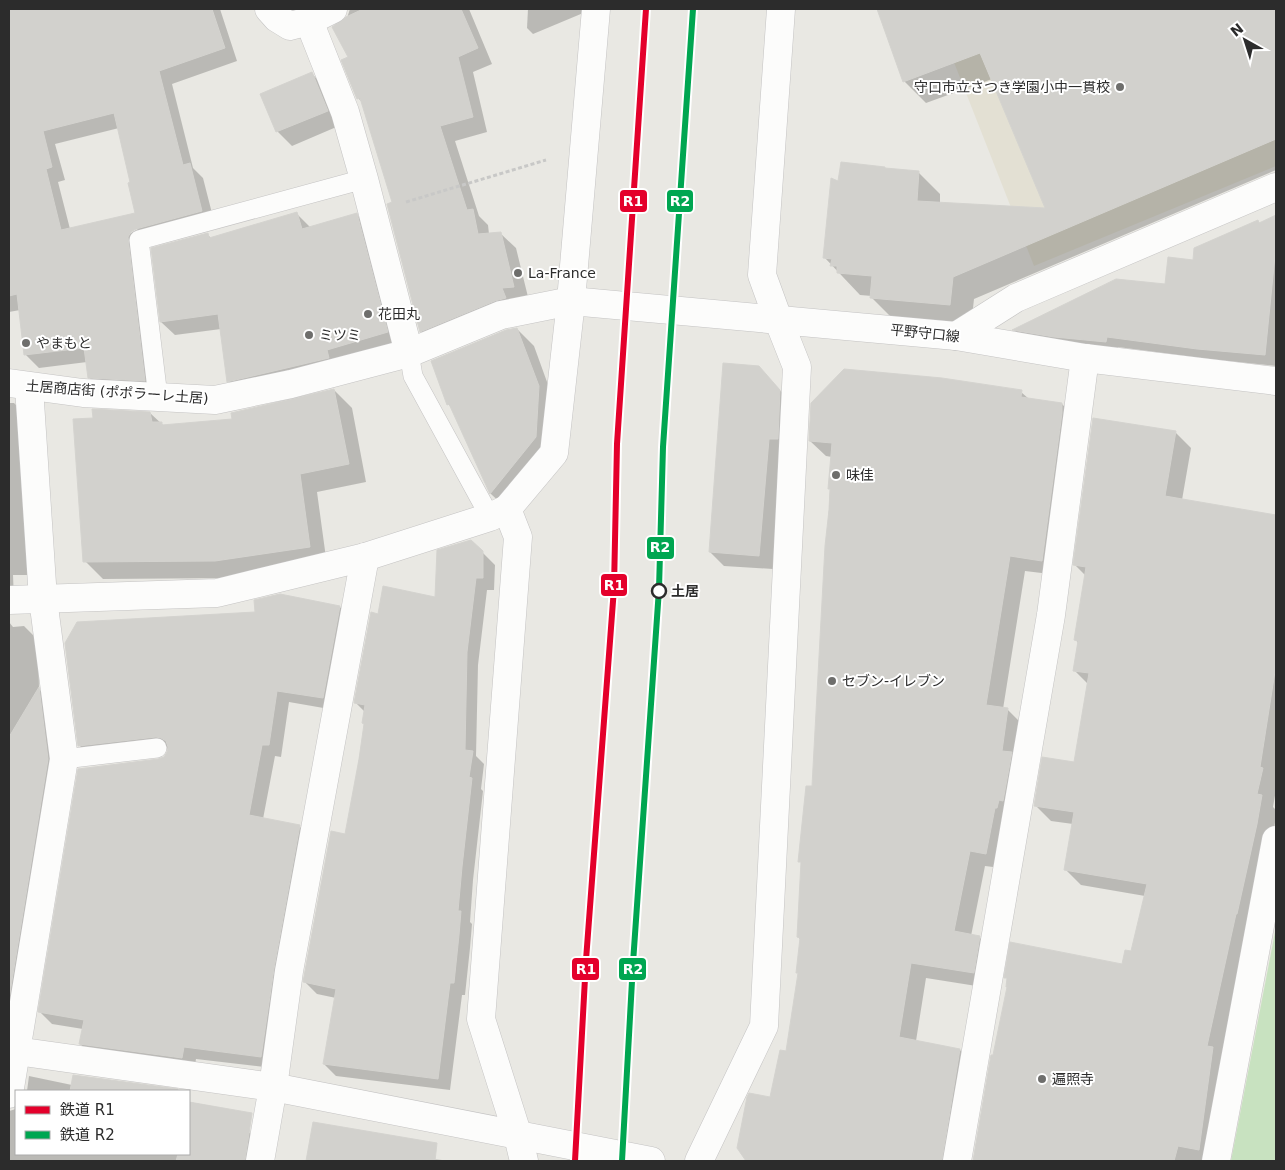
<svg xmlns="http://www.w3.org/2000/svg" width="1285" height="1170" font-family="'DejaVu Sans','Noto Sans JP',sans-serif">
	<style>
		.education { fill: #e3e0d3 }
		.green { fill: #c8e2c0 }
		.shadow { fill: #0003; fill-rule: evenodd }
		.building { fill: #d2d1cd; stroke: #d4d3cf; fill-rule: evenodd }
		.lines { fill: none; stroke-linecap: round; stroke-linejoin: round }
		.lane-casing { stroke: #c4c3c3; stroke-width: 20 }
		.street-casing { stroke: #c4c3c3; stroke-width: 29 }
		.secondary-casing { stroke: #c4c3c3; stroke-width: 29 }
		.path { stroke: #c8c8c7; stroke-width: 3; stroke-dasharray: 4 2.5; stroke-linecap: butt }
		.lane { stroke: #fcfcfb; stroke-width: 19 }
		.street { stroke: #fcfcfb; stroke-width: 28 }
		.secondary { stroke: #fcfcfb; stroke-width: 28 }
		.rail-1-casing { stroke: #fff; stroke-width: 10 }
		.rail-2-casing { stroke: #fff; stroke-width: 10 }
		.rail-1 { stroke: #e4002b; stroke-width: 6 }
		.rail-2 { stroke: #00a651; stroke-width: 6 }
		.poi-dot { fill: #6e6e6c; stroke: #fff; stroke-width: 2 }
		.stop-dot { fill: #fff; stroke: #2c2c2c; stroke-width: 2.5 }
		.labels { text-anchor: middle; stroke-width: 4; stroke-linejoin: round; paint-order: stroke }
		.poi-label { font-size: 14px; fill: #2c2c2c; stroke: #fff; text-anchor: start }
		.street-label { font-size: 14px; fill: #2c2c2c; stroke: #fff }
		.stop-label { font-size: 14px; font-weight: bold; fill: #2c2c2c; stroke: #fff; text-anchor: start }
		.line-badge { stroke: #fff; stroke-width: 2 }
		.badge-label { font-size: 14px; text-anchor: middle; font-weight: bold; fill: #fff }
	</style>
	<rect width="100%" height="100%" fill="#e9e8e3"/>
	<!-- education -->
	<polygon class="education" points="933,9 1276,9 1276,166 1034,266"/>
	<!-- green -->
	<polygon class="green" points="1276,927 1276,1161 1231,1161"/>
	<!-- shadow -->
	<g class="shadow">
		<path d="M9,9H220L237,61L172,84L193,168L203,178L215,225L144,245L157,393L102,391L89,377L87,362L39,368L25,354L20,310L9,312ZM119,128L132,183L137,214L70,229L58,182L65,180L55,144ZM133,229H138L126,236Z"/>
		<polygon points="350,9 469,9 492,64 473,72 487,132 455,141 479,216 488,225 489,234 500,233 516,248 529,301 436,346 421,331 394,203 363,103 358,98 350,58 347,18"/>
		<polygon points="528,9 589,9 588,11 533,34 527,28"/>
		<polygon points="878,9 1276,9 1276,170 974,299 971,326 894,320 872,298 872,296 860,295 825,258 839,183 918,172 940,194 940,203 1047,209 992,79 926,103 904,81"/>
		<polygon points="312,74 326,88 341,125 292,146 277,131"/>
		<polygon points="297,214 311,228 356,214 370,228 400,346 242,395 228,381 221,329 175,335 161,322 207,234 212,239"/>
		<polygon points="1276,217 1276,366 1209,359 1118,347 1117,353 1024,341 1014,330 1166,285 1194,261 1258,222 1260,224"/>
		<polygon points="517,329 534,346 555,404 552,454 508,510 491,494 454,410 448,404"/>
		<polygon points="759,367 794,406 783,452 773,569 724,566 710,552"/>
		<polygon points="334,390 352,408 366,482 317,492 327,565 234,578 103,579 85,561 150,413 164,426 233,420"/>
		<polygon points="1021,392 1029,399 1062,404 1077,420 1058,575 1025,571 1003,709 1007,709 1023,725 1001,868 985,866 971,936 979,937 995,953 989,988 926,978 916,1041 960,1050 975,1066 959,1161 748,1161 739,1148 771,1099 787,1052 799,974 801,940 798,937 802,864 800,861 813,788 832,457 826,456 810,441"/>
		<polygon points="9,403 14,403 27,416 31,575 13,575 14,600 9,606"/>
		<polygon points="1175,432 1191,448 1182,500 1276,517 1276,790 1273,807 1276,810 1276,817 1215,1161 974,1161 992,1056 994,1057 1008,988 1008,980 1006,977 1123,966 1132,953 1145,896 1081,885 1066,870 1073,824 1051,821 1035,805 1075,764 1088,684 1074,670 1078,643 1076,640 1085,575 1075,565"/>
		<polygon points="482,552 495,565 494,590 487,590 478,665 476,756 484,764 481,789 483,791 473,880 470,922 472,924 470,948 465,995 462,995 450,1090 336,1076 324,1064 336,998 317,994 305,982 346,835 365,725 365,712 355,702 378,615 437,598"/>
		<polygon points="340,607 352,620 335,710 289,702 281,757 275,756 263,819 299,826 312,839 273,1068 196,1059 194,1070 93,1056 80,1044 83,1029 52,1024 40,1012 159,760 165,758 169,749 92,758 79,745"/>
		<polygon points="9,622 13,627 24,626 38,640 39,689 52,702 61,773 9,1056"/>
		<polygon points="29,1076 72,1085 178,1091 27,1091"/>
		<polygon points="189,1102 227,1109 262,1146 260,1161 9,1161 9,1111 16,1109 16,1154 189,1154"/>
		<polygon points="314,1124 419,1158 454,1161 307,1161"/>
	</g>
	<!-- building -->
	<g class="building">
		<path d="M9,9H212L225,48L159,71L183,165L190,163L202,211L136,229L131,232L128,237L145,381L88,378L84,348L24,355L17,294L9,296ZM114,113L130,182L128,183L135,213L61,230L46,169L52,167L43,131Z"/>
		<polygon points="363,9 461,9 478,48 458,57 473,117 440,126 467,210 473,209 478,234 501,232 514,287 502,288 506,298 495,301 420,332 387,204 392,202 360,98 357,99 341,60 348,57 332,27 346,17"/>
		<polygon points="877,9 1276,9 1276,139 953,277 950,305 870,298 872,276 837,273 837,266 830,266 832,259 823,258 831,178 838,181 841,162 885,167 885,168 919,171 917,201 1045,208 980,53 903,82"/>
		<polygon points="312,72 328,111 276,132 260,94"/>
		<polygon points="297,212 302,229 357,213 388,332 327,350 329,358 227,382 218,314 160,322 151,248 208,233 209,238"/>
		<polygon points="1276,215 1276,246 1265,355 1197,349 1107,337 1106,342 1054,337 1012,330 1116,279 1165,284 1168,257 1193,260 1194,248 1258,220 1259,223"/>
		<polygon points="517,328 539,386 536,437 490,494 449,404 447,405 431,361 506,330"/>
		<polygon points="723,363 759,366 780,390 778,439 769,439 759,556 709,552"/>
		<polygon points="844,369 942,378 1022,390 1021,397 1062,403 1062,413 1042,561 1010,556 986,705 1008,708 1002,751 1012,752 1003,801 999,800 997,808 995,808 986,854 970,851 954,931 980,936 974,973 911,963 899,1037 960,1049 942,1161 746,1161 737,1148 747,1097 749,1093 770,1097 780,1050 786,1051 798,973 796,973 800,938 797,937 801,862 798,862 806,786 812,786 825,546 829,510 830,489 828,489 832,443 809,441 811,403"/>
		<polygon points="334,389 349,464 300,474 310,547 215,561 83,562 73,419 93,418 92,409 150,412 152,422 162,422 162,425 232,419 231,413"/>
		<polygon points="1093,418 1176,431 1165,496 1276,515 1276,665 1260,767 1263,768 1257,794 1262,795 1257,824 1237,914 1236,914 1207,1046 1213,1047 1199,1150 1178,1146 1174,1161 973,1161 991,1055 993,1055 1007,987 1006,987 1007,978 1004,978 1010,942 1122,964 1125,950 1131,951 1147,884 1064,870 1074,812 1034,806 1042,757 1074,762 1089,673 1073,671 1078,641 1074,640 1086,567 1073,565"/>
		<polygon points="471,540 483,551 483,578 476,578 467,652 465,750 473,751 469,777 472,778 462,867 458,911 461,911 459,935 454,983 450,983 438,1079 323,1064 336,989 303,982 331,831 345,834 359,759 364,724 362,723 365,705 354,703 371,612 378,614 383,586 435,597 437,550"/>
		<polygon points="280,594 340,606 323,698 277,691 269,745 262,745 249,815 300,825 274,969 261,1057 184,1047 182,1058 79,1044 84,1020 38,1012 78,769 158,759 164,757 167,752 168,747 166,741 161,738 156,737 78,746 65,643 77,622 255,612 254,600"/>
		<polygon points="39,687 48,759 9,999 9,737"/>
		<polygon points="73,1075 178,1089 177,1091 70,1091"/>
		<polygon points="189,1102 252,1113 245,1161 176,1161 178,1154 189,1154"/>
		<polygon points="313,1122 437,1143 435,1161 306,1161"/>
	</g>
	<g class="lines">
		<defs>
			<g id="lane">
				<polyline points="409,353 413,376 490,517"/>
				<polyline points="158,397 139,240 364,179"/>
				<polyline points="64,759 157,748"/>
			</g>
			<g id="street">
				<polyline points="269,9 277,18 290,26 309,21 345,112 364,179 409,353"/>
				<polyline points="309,21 333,9"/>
				<polyline points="956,336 1016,298 1276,187"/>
				<polyline points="9,600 217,593 365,557 490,517 507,509"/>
				<polyline points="9,1050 273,1087 651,1161"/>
				<polyline points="9,1094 64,759 43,599 29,387"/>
				<polyline points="260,1161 273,1087 289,971 365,557"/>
				<polyline points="524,1161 518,1136 481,1019 518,537 507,509 554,453 571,301 596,9"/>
				<polyline points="699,1161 764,1026 797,367 778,319"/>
				<polyline points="957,1161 1051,615 1085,358"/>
				<polyline points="1216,1161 1276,840"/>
			</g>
			<g id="secondary">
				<polyline points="778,319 762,275 781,9"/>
				<polyline points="9,383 83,393 215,400 291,384 409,353 501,315 571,301 956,336 1085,358 1276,381"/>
			</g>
		</defs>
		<!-- lane casing -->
		<use href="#lane" class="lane-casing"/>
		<!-- street casing -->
		<use href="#street" class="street-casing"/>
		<!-- secondary casing -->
		<use href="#secondary" class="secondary-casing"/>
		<!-- path -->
		<polyline class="path" points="406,202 546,160"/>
		<!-- lane -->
		<use href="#lane" class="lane"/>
		<!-- street -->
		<use href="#street" class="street"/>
		<!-- secondary -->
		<use href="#secondary" class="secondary"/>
		<defs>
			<polyline id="rail-1" points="575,1161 586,960 614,588 617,444 646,9"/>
			<polyline id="rail-2" points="622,1161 633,963 659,589 663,447 693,9"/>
		</defs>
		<!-- rail-1 casing -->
		<use href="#rail-1" class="rail-1-casing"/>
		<!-- rail-2 casing -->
		<use href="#rail-2" class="rail-2-casing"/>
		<!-- rail-1 -->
		<use href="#rail-1" class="rail-1"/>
		<!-- rail-2 -->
		<use href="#rail-2" class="rail-2"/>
	</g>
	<!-- markers -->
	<g class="poi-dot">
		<circle cx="1120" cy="87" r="5"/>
		<circle cx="518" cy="273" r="5"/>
		<circle cx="368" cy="314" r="5"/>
		<circle cx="309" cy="335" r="5"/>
		<circle cx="26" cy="343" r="5"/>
		<circle cx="836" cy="475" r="5"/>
		<circle cx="832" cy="681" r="5"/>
		<circle cx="1042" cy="1079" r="5"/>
	</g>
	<circle class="stop-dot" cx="659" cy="591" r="7"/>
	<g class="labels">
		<!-- poi labels -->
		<g class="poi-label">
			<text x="1110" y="92" text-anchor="end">守口市立さつき学園小中一貫校</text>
			<text x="528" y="278">La-France</text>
			<text x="378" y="319">花田丸</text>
			<text x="319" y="340">ミツミ</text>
			<text x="36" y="348">やまもと</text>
			<text x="846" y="480">味佳</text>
			<text x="842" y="686">セブン-イレブン</text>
			<text x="1052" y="1084">遍照寺</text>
		</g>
		<!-- street labels -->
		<g class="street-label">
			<text transform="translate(925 333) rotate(6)" y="5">平野守口線</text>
			<text transform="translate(117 392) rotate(4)" y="5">土居商店街 (ポポラーレ土居)</text>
		</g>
		<!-- stop labels -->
		<g class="stop-label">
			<text x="671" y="596">土居</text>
		</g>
	</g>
	<g class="line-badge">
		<rect x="666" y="189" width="28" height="24" rx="5" fill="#00a651"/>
		<rect x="619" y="189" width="29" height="24" rx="5" fill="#e4002b"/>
		<rect x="646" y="536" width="29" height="24" rx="5" fill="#00a651"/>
		<rect x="600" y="573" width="28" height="24" rx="5" fill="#e4002b"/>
		<rect x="571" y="957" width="29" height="24" rx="5" fill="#e4002b"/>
		<rect x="618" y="957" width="29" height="24" rx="5" fill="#00a651"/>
	</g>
	<g class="badge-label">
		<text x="680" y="206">R2</text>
		<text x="633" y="206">R1</text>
		<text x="660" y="552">R2</text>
		<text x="614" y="590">R1</text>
		<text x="586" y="974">R1</text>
		<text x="633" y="974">R2</text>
	</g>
	<!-- border -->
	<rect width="1285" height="1170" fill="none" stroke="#2c2c2c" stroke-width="20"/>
	<!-- legend -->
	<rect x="15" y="1090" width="175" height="65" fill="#ffffff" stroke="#ababab"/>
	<rect x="25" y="1106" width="25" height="8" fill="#e4002b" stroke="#ababab"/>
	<text x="60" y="1115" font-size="15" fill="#2c2c2c">鉄道 R1</text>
	<rect x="25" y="1131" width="25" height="8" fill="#00a651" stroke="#ababab"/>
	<text x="60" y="1140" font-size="15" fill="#2c2c2c">鉄道 R2</text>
	<!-- north arrow -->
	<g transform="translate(1245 40) rotate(321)" stroke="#ffffff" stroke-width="4" paint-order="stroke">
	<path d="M0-4L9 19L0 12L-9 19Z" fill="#2c2c2c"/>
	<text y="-8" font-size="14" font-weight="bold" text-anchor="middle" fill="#2c2c2c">N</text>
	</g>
</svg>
